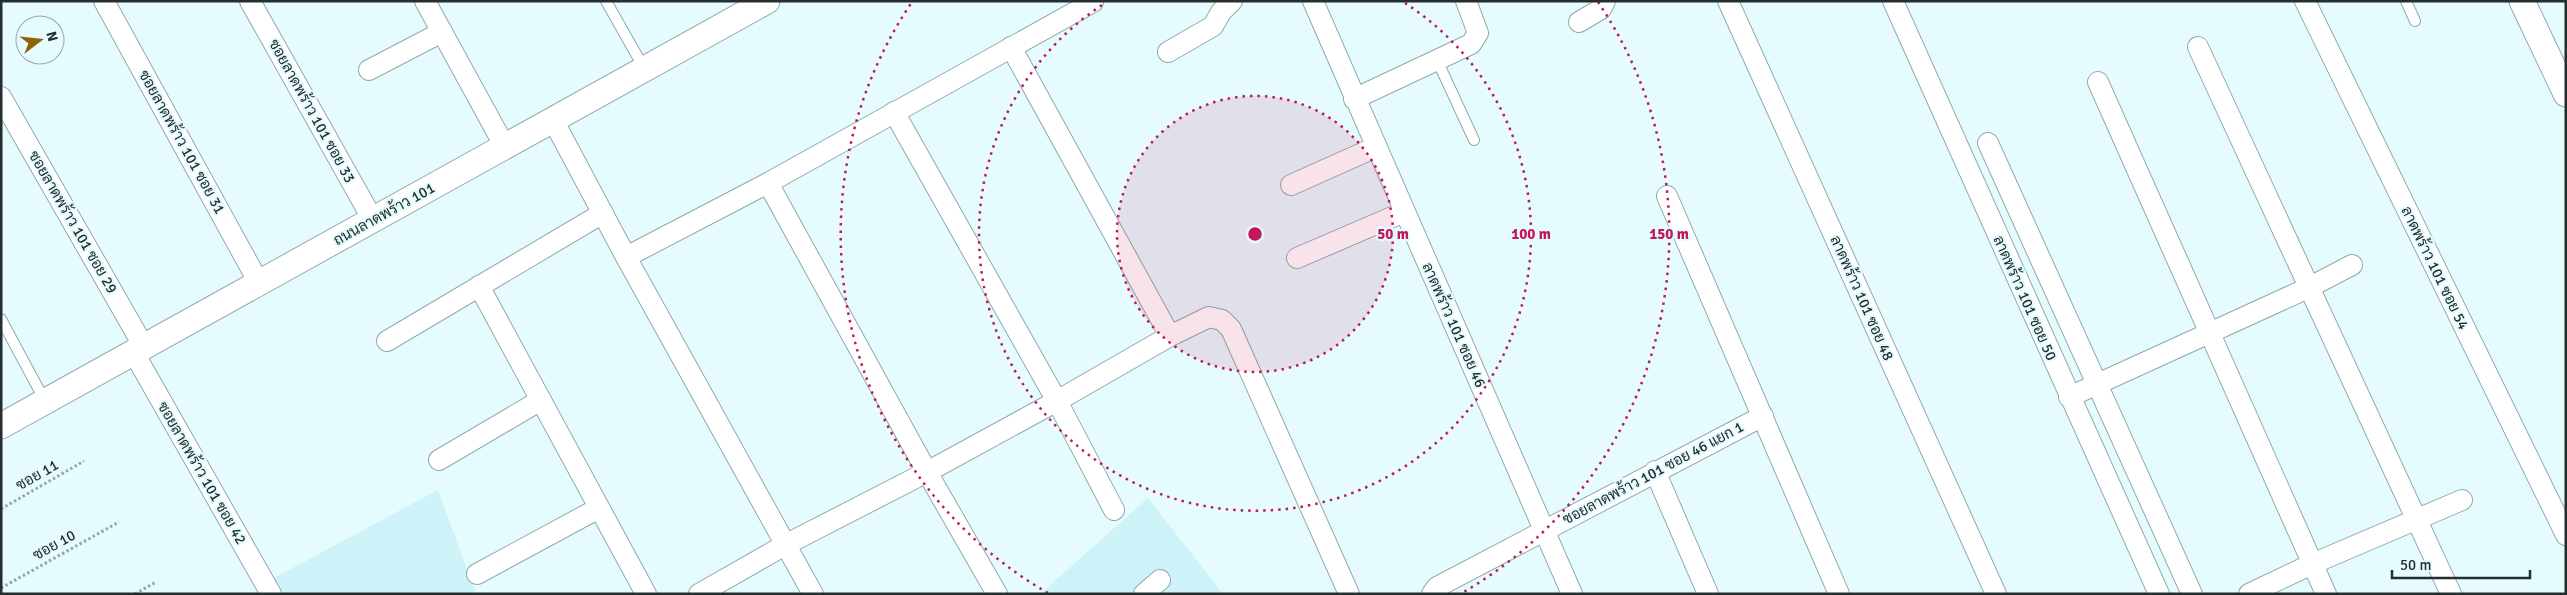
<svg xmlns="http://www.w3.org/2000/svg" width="2567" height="595" font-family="Signika,Sarabun,sans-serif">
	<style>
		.built { fill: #cdf3f8 }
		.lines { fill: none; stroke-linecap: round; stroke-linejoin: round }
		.service-casing { stroke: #90aaae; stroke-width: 12 }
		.minor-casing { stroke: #90aaae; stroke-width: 22 }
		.tertiary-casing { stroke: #90aaae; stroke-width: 27 }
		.path { stroke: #96a7aa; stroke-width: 3; stroke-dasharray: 2.5 2.5; stroke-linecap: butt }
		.service { stroke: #fff; stroke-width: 10 }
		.minor { stroke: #fff; stroke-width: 20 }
		.tertiary { stroke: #fff; stroke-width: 25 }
		.ring { fill: none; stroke: #c2185b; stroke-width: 2.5; stroke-dasharray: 2.5 5 }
		.labels { text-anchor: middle; stroke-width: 4.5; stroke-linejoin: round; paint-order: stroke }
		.street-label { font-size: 15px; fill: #242e30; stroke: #e5fbfe }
		.centre { fill: #c2185b; stroke: #e5fbfe; stroke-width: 2.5 }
		.ring-label { font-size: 15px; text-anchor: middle; font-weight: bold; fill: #c2185b; stroke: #e5fbfe; stroke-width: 4.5; stroke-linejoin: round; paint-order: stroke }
	</style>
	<rect width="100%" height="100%" fill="#e5fbfe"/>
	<!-- built -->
	<g class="built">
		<polygon points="438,490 476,594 283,594 274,578"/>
		<polygon points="1148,498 1223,594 1040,594"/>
	</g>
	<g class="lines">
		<defs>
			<g id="service">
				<polyline points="606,1 644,68"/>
				<polyline points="2406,1 2415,21"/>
				<polyline points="1437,60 1474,140"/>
				<polyline points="1,319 45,401"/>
			</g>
			<g id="minor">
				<polyline points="104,1 259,283"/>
				<polyline points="250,1 373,220"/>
				<polyline points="425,1 505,147"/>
				<polyline points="1313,1 1572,594"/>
				<polyline points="1728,1 1996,594"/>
				<polyline points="1893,1 2159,594"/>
				<polyline points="2305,1 2566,535"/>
				<polyline points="1579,22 1601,9 1605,1"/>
				<polyline points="1011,47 1170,336"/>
				<polyline points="2198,47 2451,594"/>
				<polyline points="1168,52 1213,26 1221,12 1232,1"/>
				<polyline points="369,70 442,32"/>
				<polyline points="2098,82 2326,594"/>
				<polyline points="1,97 144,347"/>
				<polyline points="1354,99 1471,44 1478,33 1466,1"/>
				<polyline points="894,112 1057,401 1114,510"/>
				<polyline points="553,120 626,257 813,594"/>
				<polyline points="1988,143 2192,594"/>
				<polyline points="768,183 927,472 997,594"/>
				<polyline points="1291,185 1376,147"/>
				<polyline points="1667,196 1839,594"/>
				<polyline points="626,257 768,183 1093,2"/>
				<polyline points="1297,258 1404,212"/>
				<polyline points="479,286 646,594"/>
				<polyline points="387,341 603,213"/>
				<polyline points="134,353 271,594"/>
				<polyline points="2069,397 2308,288 2352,265"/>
				<polyline points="439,460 541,400"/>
				<polyline points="1655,471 1708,594"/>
				<polyline points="477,574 599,508"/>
				<polyline points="699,594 785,545 927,472 1057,401 1170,336 1209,317 1222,320 1231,329 1349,594"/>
				<polyline points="1144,594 1160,580"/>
				<polyline points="1432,594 1437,587 1763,416"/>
				<polyline points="2249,594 2312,564 2462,500"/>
			</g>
			<g id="tertiary">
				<polyline points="2522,1 2566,94"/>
				<polyline points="1,426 767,1"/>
			</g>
		</defs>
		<!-- service casing -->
		<use href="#service" class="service-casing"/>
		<!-- minor casing -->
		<use href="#minor" class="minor-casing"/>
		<!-- tertiary casing -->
		<use href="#tertiary" class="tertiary-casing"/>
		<!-- path -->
		<g class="path">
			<polyline points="1,509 84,461"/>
			<polyline points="1,588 119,522"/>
			<polyline points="135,594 156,582"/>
		</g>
		<!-- service -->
		<use href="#service" class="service"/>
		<!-- minor -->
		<use href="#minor" class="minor"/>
		<!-- tertiary -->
		<use href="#tertiary" class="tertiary"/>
	</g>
	<!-- distance rings -->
	<circle cx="1255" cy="234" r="138" fill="#c2185b" fill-opacity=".12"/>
	<g class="ring">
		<circle cx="1255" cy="234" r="138"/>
		<path d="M1405 3A276 276 0 1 1 1105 3"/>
		<path d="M1048 593A414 414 0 0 1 912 2M1598 2A414 414 0 0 1 1462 593"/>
	</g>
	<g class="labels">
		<!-- street labels -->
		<g class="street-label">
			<text transform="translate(312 111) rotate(61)" y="5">ซอยลาดพร้าว 101 ซอย 33</text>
			<text transform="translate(182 142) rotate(61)" y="5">ซอยลาดพร้าว 101 ซอย 31</text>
			<text transform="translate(384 214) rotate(-29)" y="5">ถนนลาดพร้าว 101</text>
			<text transform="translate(73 222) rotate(60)" y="5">ซอยลาดพร้าว 101 ซอย 29</text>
			<text transform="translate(2435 268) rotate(64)" y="5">ลาดพร้าว 101 ซอย 54</text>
			<text transform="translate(1862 298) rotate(66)" y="5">ลาดพร้าว 101 ซอย 48</text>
			<text transform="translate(2025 298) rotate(66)" y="5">ลาดพร้าว 101 ซอย 50</text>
			<text transform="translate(1454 325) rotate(66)" y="5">ลาดพร้าว 101 ซอย 46</text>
			<text transform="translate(202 473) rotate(60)" y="5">ซอยลาดพร้าว 101 ซอย 42</text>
			<text transform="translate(1653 473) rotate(-28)" y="5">ซอยลาดพร้าว 101 ซอย 46 แยก 1</text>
			<text transform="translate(37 475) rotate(-30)" y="5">ซอย 11</text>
			<text transform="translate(54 545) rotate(-29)" y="5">ซอย 10</text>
		</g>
	</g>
	<circle cx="1255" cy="234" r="8" class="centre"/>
	<g class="ring-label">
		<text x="1393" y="239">50 m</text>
		<text x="1531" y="239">100 m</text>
		<text x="1669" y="239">150 m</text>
	</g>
	<!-- border -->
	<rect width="2567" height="595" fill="none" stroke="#242e30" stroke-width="5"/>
	<!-- north arrow -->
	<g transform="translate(40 40) rotate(74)"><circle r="24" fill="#e5fbfe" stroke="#98a9ac"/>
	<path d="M0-4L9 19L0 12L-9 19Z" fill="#8e6207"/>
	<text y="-8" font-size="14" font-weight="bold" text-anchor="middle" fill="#242e30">N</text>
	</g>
	<!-- scale -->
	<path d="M2392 570v8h138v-8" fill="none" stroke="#242e30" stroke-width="2.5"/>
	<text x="2400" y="570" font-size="15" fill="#242e30" stroke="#e5fbfe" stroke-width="4" paint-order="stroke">50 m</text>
</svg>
